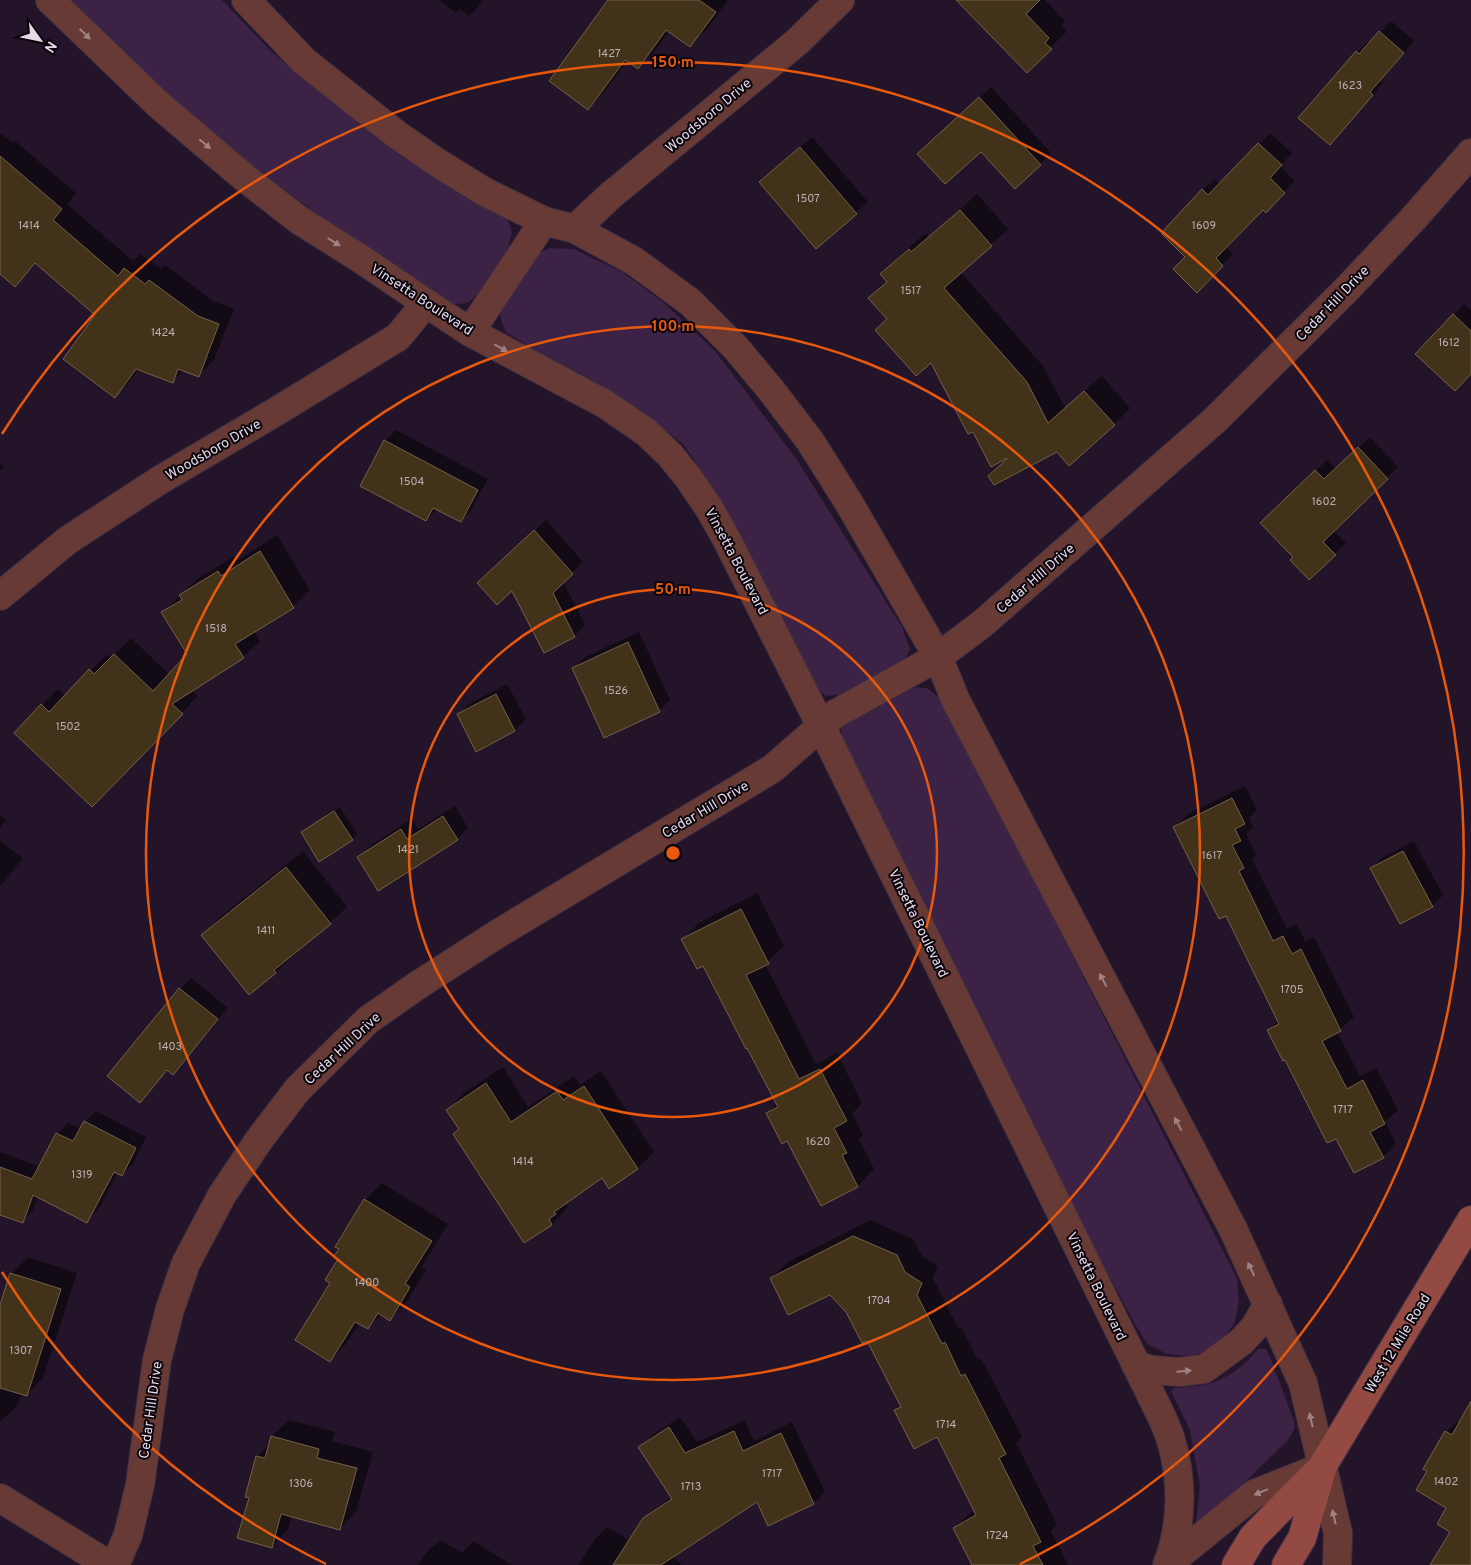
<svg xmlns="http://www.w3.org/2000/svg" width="1471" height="1565" font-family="Overpass,sans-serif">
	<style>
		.green { fill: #3c2245 }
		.shadow { fill: #0007 }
		.building { fill: #43321a; stroke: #746148 }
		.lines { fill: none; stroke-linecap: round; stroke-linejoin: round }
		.minor-casing { stroke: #3e3044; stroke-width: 30 }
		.secondary-casing { stroke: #3e3044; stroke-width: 30 }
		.minor { stroke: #683a35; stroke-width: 28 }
		.secondary { stroke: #934a42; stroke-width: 28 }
		.oneway { fill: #a08285 }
		.ring { fill: none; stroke: #e8590c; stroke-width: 2.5 }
		.labels { text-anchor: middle; stroke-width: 4; stroke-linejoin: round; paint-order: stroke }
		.number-label { font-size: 11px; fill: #bcafb4 }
		.street-label { font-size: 14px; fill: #e4d9e7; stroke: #09040b }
		.centre { fill: #e8590c; stroke: #09040b; stroke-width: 2.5 }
		.ring-label { font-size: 15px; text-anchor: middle; font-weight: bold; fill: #e8590c; stroke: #09040b; stroke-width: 4; stroke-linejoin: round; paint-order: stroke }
	</style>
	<rect width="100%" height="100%" fill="#231429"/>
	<!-- green -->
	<g class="green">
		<polygon points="64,0 222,0 273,53 398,154 489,209 507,218 512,232 507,251 480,292 468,303 447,305 379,261 229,148"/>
		<polygon points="549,248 574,249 622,272 663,302 716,352 797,460 902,627 910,649 903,663 838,695 826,696 815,687 727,510 684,445 644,413 598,383 533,349 506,332 502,323 500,313 534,256"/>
		<polygon points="912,687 927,688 942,700 1237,1278 1239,1300 1235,1322 1225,1337 1209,1351 1189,1356 1167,1354 1147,1344 1135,1324 1088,1237 844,745 841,729 848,718"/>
		<path d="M1258,1349H1266L1270,1357L1294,1421L1295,1428L1288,1440L1202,1524L1199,1525L1196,1522L1200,1485L1193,1449L1190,1430L1171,1391L1174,1388C1181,1387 1188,1387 1194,1386C1221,1384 1242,1369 1258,1349Z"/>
	</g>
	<!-- shadow -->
	<g class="shadow">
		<polygon points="439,0 484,0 469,16 460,9 456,13"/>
		<polygon points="610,0 728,0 707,29 690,45 669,31 655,51 638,68 628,60 604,92 588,109"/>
		<polygon points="978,0 1045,0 1065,21 1061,25 1067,31 1027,71"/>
		<polygon points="1391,21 1414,41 1380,81 1383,83 1341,132 1357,52 1368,41 1370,44"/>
		<polygon points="991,87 1051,153 1040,164 981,150 930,143"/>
		<polygon points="0,133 13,143 15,141 76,193 67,204 133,261 140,254 161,269 165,265 213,301 234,309 214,360 199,376 184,370 172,381 139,369 130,381 115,396 97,315 36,263 15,285 0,273"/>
		<polygon points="1270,133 1292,153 1280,166 1295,181 1266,211 1263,208 1226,246 1233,254 1197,291 1187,257 1203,190 1214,179 1220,184"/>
		<polygon points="812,137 868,202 817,247 772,171"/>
		<polygon points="977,194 1008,229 961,272 1043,366 1065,408 1102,376 1130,408 1114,425 1011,456 973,430 931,361 888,319 869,298 887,280 882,274 898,257 926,233 929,237"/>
		<polygon points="1464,304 1471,310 1471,373 1454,315"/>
		<polygon points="396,430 488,479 471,510 460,521 437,509 426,520 385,441"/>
		<polygon points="1370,437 1398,467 1333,530 1346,543 1309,579 1295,557 1273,512 1327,460 1336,469"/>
		<polygon points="0,463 4,467 0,470"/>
		<polygon points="546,520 583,562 563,581 585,625 574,636 489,572"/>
		<polygon points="277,535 310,590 293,607 254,631 260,641 243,657 191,690 198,696 109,789 42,705 58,689 66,696 107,654 111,658 131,638 170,675 188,654 163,612 197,579 235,556 238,560"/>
		<polygon points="639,632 670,700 659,711 574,668 585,657"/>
		<polygon points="507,684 526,719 515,730 477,750 458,715 469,704"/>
		<polygon points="1245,786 1257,810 1249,818 1253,827 1246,834 1256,854 1252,859 1287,929 1297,924 1305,941 1314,937 1354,1017 1337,1032 1360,1076 1376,1068 1398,1110 1385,1122 1396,1144 1383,1157 1337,1138 1285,1058 1269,1030 1279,1020 1226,914 1175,827 1188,814"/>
		<polygon points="455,806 468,828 457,839 359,857 370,846 412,819 418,829"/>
		<polygon points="340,807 357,834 352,839 302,832 308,827"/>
		<polygon points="0,815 6,820 0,828"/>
		<polygon points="0,841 23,858 0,887"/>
		<polygon points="1414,841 1443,895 1432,906 1371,869 1382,858"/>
		<polygon points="303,851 347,907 276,972 249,993 203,935 219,918"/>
		<polygon points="757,893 784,946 765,964 816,1064 837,1053 862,1103 852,1114 863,1135 859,1139 874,1169 858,1186 822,1205 788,1139 767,1113 777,1103 703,964 682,940 699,923"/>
		<polygon points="191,978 228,1008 184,1062 173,1073 168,1069 140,1102 108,1076 180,989"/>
		<polygon points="503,1067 528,1107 574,1076 580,1085 601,1071 654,1152 638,1168 610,1187 603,1177 566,1203 568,1207 552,1224 525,1241 460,1128 448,1110 464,1093"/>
		<polygon points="96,1111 146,1137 133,1164 122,1175 118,1172 98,1210 87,1221 38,1196 33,1210 22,1221 0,1213 0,1152 40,1167 57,1134 68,1123 81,1129 85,1122"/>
		<polygon points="382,1183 448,1224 421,1268 426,1270 406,1303 390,1319 382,1314 367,1328 360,1323 346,1344 330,1361 332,1283 340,1259 365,1200"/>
		<polygon points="870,1220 913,1239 922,1256 938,1266 933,1278 958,1328 961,1327 978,1360 981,1358 1022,1437 1016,1443 1057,1524 1051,1531 1068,1565 973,1565 954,1528 975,1509 937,1436 896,1410 901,1405 868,1339 847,1311 830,1293 771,1278 788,1262"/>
		<polygon points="28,1257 77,1273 43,1378 26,1395 22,1393 18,1405 1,1421 0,1421 0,1309 12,1273"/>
		<polygon points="1471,1405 1471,1562 1469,1565 1432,1565 1452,1531 1448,1507 1429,1471 1446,1432 1456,1422 1460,1424"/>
		<polygon points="680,1417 697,1442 745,1420 754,1441 792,1422 825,1492 814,1503 758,1500 671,1557 681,1563 680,1565 578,1565 596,1538 607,1527 630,1541 644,1519 656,1508 672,1497 640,1447 651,1436"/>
		<polygon points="289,1420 335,1432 332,1441 373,1452 356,1512 339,1529 292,1516 288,1529 272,1546 250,1497 247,1496 257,1456 271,1443 272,1436"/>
		<polygon points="440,1540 462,1553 473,1541 512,1565 418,1565 423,1556"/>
	</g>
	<!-- building -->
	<g class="building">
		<polygon points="608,0 699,0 716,12 690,47 666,30 638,69 625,60 588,110 549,81"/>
		<polygon points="956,0 1040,0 1026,14 1049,38 1045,43 1052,49 1027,73"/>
		<polygon points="1379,31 1404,53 1370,92 1373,95 1330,145 1298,118 1356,51 1359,54"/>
		<polygon points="979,97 1041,165 1015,189 981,152 945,184 917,154"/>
		<polygon points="1258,143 1282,165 1270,178 1285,193 1266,213 1263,210 1216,258 1223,266 1197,293 1173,269 1185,257 1161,233 1202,189 1208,195"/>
		<polygon points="800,147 857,214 816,249 759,182"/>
		<polygon points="0,156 62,209 53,220 118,276 124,268 145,284 149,280 198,316 219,324 199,377 178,369 173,383 136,369 115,398 63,359 95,315 35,263 15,287 0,274"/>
		<polygon points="960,210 992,246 944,288 1027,382 1048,423 1084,391 1115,425 1069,466 1057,452 994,485 988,476 1007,459 1007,458 991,467 973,432 968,434 931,363 916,376 875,330 887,319 868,298 887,282 880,274 909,249 911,252"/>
		<polygon points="1453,314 1471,331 1471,374 1455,391 1415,354"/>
		<polygon points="384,440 478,490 461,522 433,508 426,521 360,486"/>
		<polygon points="1358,447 1388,479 1323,542 1336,555 1309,580 1290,560 1293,557 1260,523 1315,470 1324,479"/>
		<polygon points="534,530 573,574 553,593 575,637 544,653 512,591 497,605 477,583"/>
		<polygon points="260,551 294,608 235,644 244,658 172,704 183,714 92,807 14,733 41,704 49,712 89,669 94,674 114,654 153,691 187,654 161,612 182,600 179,595 218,571 221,576"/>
		<polygon points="628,642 660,712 604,738 572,668"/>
		<polygon points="496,694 515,731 476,752 457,714"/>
		<polygon points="1232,798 1245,824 1235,829 1241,841 1232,845 1244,868 1239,871 1273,941 1283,936 1292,954 1301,949 1341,1031 1322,1041 1347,1089 1363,1080 1385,1124 1370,1132 1384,1158 1354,1173 1336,1139 1327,1143 1285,1060 1283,1061 1267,1030 1279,1024 1226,916 1219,919 1173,827"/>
		<polygon points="334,811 353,840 319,862 301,832"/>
		<polygon points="443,816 458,840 378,891 357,857 401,829 407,839"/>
		<polygon points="1403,851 1433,907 1400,924 1370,868"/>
		<polygon points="286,867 331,924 274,970 276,973 249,995 201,935"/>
		<polygon points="741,909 769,964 746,975 799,1079 820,1069 847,1121 834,1128 847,1153 842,1155 858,1187 821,1206 787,1141 782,1144 766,1113 778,1107 747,1048 746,1049 703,966 697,969 681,939"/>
		<polygon points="179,988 218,1019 173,1075 167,1070 140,1103 107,1076"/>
		<polygon points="486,1083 511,1122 557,1091 563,1100 584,1086 638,1169 609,1189 602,1178 554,1212 556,1214 549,1219 552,1225 524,1243 453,1134 459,1129 446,1110"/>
		<polygon points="84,1121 136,1148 122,1176 114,1172 87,1223 33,1195 23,1223 0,1215 0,1167 32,1179 56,1133 73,1141"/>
		<polygon points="364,1199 432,1241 405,1284 410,1287 390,1321 378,1313 368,1329 355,1322 330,1362 295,1340 330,1283 325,1280 338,1259 334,1256 339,1249 335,1247"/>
		<polygon points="853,1236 897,1255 905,1272 922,1283 917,1295 942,1344 945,1342 961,1376 965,1374 1006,1454 999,1458 1041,1542 1033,1546 1043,1565 972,1565 953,1528 976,1515 937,1437 914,1449 894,1410 901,1407 867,1341 862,1343 846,1312 830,1295 788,1315 770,1278"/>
		<polygon points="10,1273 61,1289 27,1396 0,1388 0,1305"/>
		<polygon points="1471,1401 1471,1565 1430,1565 1450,1532 1437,1524 1446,1508 1416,1490 1427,1471 1423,1469 1445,1431 1452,1435"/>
		<polygon points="669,1427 685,1453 734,1431 743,1451 781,1433 814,1504 768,1526 757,1502 661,1565 613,1565 643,1518 672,1499 638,1447"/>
		<polygon points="271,1436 319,1449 317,1458 357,1468 340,1530 281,1514 272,1548 237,1538 249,1498 245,1497 256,1456 265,1458"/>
	</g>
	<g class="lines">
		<defs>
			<g id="minor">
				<path d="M50,0L158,104L245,178L299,220L358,257L426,303L470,332L605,404L646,432L670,455L690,480L709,508L727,540L821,726L1156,1405C1161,1415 1166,1426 1170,1437C1183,1478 1183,1525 1167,1565"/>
				<polyline points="246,0 304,61 396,134 438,163 485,192 544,221 575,229 634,261 690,302 736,348 771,390 810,441 849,503 938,657 956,701 1233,1229 1303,1383 1338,1533 1337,1565"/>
				<polyline points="575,229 610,196 797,42 840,0"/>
				<polyline points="470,332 544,221"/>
				<polyline points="0,596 68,540 160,480 277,411 398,337 426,303"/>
				<polyline points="1136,1365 1152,1370 1179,1372 1204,1369 1241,1342 1255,1327 1268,1304"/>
				<polyline points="0,1498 109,1565"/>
				<polyline points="1168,1564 1254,1494 1322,1467"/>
				<polyline points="115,1565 128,1535 140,1485 157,1360 170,1309 186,1263 222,1195 259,1140 298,1089 368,1020 418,985 499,933 772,769 835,714 938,657 982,624 1215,420 1346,290 1413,219 1471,153"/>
			</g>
			<g id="secondary">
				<polyline points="1236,1565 1253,1537 1322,1467 1471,1220"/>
				<polyline points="1286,1565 1302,1538 1322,1469"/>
			</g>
		</defs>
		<!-- minor casing -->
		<use href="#minor" class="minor-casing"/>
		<!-- secondary casing -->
		<use href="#secondary" class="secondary-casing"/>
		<!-- minor -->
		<use href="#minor" class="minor"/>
		<!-- secondary -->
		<use href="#secondary" class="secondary"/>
	</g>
	<!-- one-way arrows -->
	<defs><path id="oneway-solid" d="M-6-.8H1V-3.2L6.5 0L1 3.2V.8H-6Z" transform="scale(1.25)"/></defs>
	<g class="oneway">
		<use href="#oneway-solid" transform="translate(85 34) rotate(45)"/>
		<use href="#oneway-solid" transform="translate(205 144) rotate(40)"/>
		<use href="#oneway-solid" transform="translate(334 242) rotate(32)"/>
		<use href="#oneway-solid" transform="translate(501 348) rotate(29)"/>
		<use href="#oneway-solid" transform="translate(1103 980) rotate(-118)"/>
		<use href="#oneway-solid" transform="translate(1178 1124) rotate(-118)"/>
		<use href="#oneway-solid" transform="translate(1251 1269) rotate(-115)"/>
		<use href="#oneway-solid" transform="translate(1184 1371) rotate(-5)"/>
		<use href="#oneway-solid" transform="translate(1311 1420) rotate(-103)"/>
		<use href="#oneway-solid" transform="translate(1261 1492) rotate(157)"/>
		<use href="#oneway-solid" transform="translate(1334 1517) rotate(-103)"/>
	</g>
	<!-- distance rings -->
	<g class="ring">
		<circle cx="673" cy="853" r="264"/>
		<circle cx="673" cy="853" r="527"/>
		<path d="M326 1564A791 791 0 0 1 2 1272M2 434A791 791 0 1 1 1020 1564"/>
	</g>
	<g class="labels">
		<!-- number labels -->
		<g class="number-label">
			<text x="609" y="57">1427</text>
			<text x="1350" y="89">1623</text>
			<text x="808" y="202">1507</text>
			<text x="29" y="229">1414</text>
			<text x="1204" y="229">1609</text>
			<text x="911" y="294">1517</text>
			<text x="163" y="336">1424</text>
			<text x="1449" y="346">1612</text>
			<text x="412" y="485">1504</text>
			<text x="1324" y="505">1602</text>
			<text x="216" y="632">1518</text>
			<text x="616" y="694">1526</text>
			<text x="68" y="730">1502</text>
			<text x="408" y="853">1421</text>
			<text x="1212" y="859">1617</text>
			<text x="266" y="934">1411</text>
			<text x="1292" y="993">1705</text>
			<text x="170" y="1050">1403</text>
			<text x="1343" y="1113">1717</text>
			<text x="818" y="1145">1620</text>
			<text x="523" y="1165">1414</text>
			<text x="82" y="1178">1319</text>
			<text x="367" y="1286">1400</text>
			<text x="879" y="1304">1704</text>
			<text x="21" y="1354">1307</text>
			<text x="946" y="1428">1714</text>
			<text x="772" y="1477">1717</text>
			<text x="1446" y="1485">1402</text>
			<text x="301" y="1487">1306</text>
			<text x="691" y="1490">1713</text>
			<text x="997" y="1539">1724</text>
		</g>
		<!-- street labels -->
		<g class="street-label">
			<text transform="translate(708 115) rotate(-40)" y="5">Woodsboro Drive</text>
			<text transform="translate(422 299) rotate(33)" y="5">Vinsetta Boulevard</text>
			<text transform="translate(1332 303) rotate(-46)" y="5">Cedar Hill Drive</text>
			<text transform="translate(213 449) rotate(-30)" y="5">Woodsboro Drive</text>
			<text transform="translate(737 561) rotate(62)" y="5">Vinsetta Boulevard</text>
			<text transform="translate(1035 578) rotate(-41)" y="5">Cedar Hill Drive</text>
			<text transform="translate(705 809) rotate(-31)" y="5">Cedar Hill Drive</text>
			<text transform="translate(919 923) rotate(64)" y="5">Vinsetta Boulevard</text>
			<text transform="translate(342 1048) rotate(-43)" y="5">Cedar Hill Drive</text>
			<text transform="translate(1097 1286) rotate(64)" y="5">Vinsetta Boulevard</text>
			<text transform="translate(1397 1343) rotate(-59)" y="5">West 12 Mile Road</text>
			<text transform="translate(150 1410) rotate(-82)" y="5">Cedar Hill Drive</text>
		</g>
	</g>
	<circle cx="673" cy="853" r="8" class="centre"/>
	<g class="ring-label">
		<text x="673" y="67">150 m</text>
		<text x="673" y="331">100 m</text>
		<text x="673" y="594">50 m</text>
	</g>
	<!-- north arrow -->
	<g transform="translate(40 40) rotate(123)" stroke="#09040b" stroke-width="4" paint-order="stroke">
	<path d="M0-4L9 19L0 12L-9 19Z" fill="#e4d9e7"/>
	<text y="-8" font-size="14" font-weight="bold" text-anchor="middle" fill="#e4d9e7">N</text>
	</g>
</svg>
